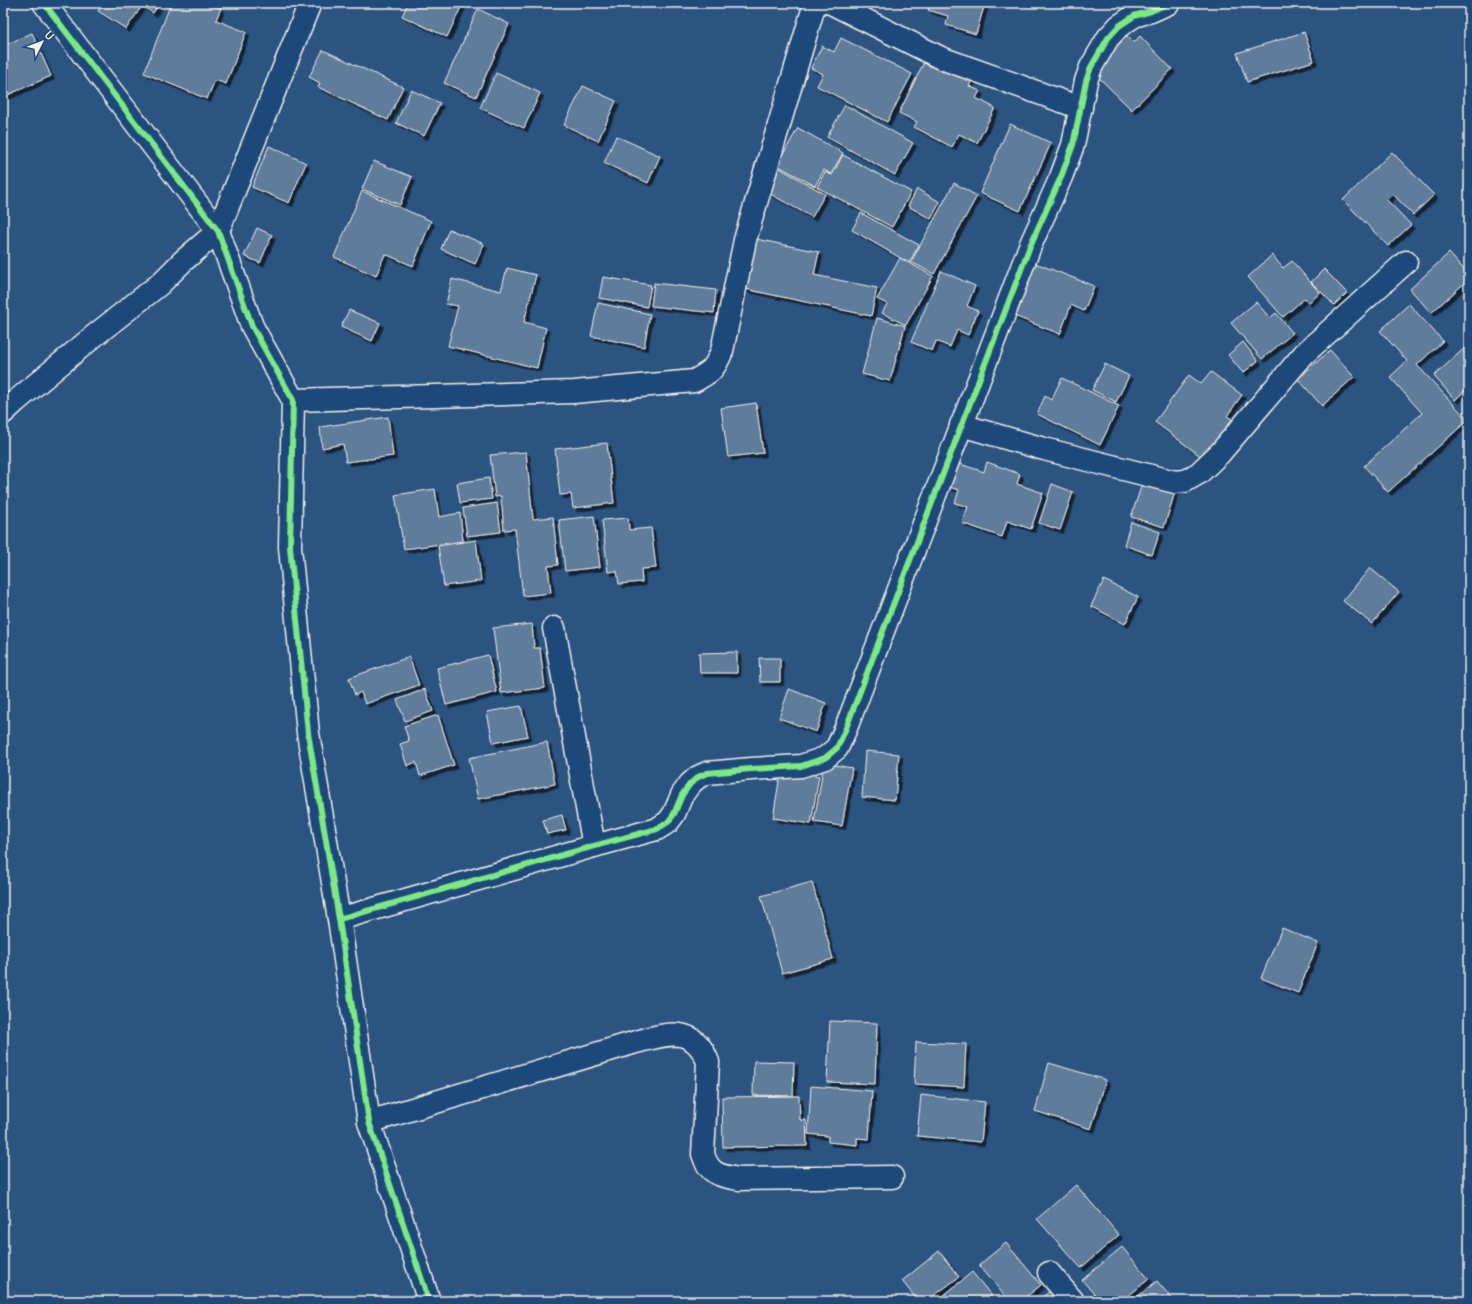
<svg xmlns="http://www.w3.org/2000/svg" width="1472" height="1304" font-family="Delius,sans-serif">
	<style>
		.building { fill: #5e7b9a; stroke: #f4f1e8; filter: url(#shadow) }
		.lines { fill: none; stroke-linecap: round; stroke-linejoin: round }
		.minor-casing { stroke: #f4f1e8; stroke-width: 25 }
		.minor { stroke: #1f4a7a; stroke-width: 22 }
		.cycleway-casing { stroke: #1f4a7a; stroke-width: 8 }
		.cycleway { stroke: #7ce984; stroke-width: 6 }
	</style>
	<defs>
		<filter id="shadow"><feDropShadow dx="3.5" dy="3.5" stdDeviation="0" flood-color="#0009"/></filter>
	</defs>
	<rect width="100%" height="100%" fill="#2c5481"/>
	<filter id="ink" filterUnits="userSpaceOnUse"><feTurbulence type="fractalNoise" baseFrequency=".025" numOctaves="2"/><feDisplacementMap in="SourceGraphic" scale="8" xChannelSelector="R" yChannelSelector="G"/><feConvolveMatrix kernelMatrix="1 2 1 2 8 2 1 2 1" color-interpolation-filters="sRGB"/></filter>
	<g filter="url(#ink)">
		<!-- building -->
		<g class="building">
			<polygon points="103,3 138,3 142,6 126,29 98,11"/>
			<polygon points="138,3 160,3 153,13"/>
			<polygon points="171,3 208,3 221,8 216,20 246,32 226,84 215,80 207,99 144,73"/>
			<polygon points="408,3 463,3 447,37 402,16"/>
			<polygon points="930,3 985,3 976,34 946,25 948,16 928,10"/>
			<polygon points="478,9 509,24 476,97 444,83"/>
			<polygon points="1304,32 1314,61 1247,82 1237,53"/>
			<polygon points="32,33 51,76 3,97 3,46"/>
			<polygon points="1127,36 1134,43 1140,36 1172,69 1132,110 1092,71"/>
			<polygon points="841,38 912,74 887,122 817,86 823,74 811,68 822,46 834,52"/>
			<polygon points="323,50 403,87 388,120 318,87 320,83 309,77"/>
			<polygon points="924,62 943,72 946,66 972,80 969,86 980,91 976,98 995,108 977,143 959,134 952,147 914,127 917,122 899,113"/>
			<polygon points="496,73 540,93 524,128 480,108"/>
			<polygon points="583,86 616,101 598,141 564,125"/>
			<polygon points="411,90 440,103 424,136 396,123"/>
			<polygon points="845,105 913,143 895,175 827,137"/>
			<polygon points="1010,124 1051,143 1020,211 980,193"/>
			<polygon points="798,128 843,153 831,174 824,170 815,186 777,165"/>
			<polygon points="616,136 660,156 648,183 604,163"/>
			<polygon points="269,146 306,163 289,203 252,187"/>
			<polygon points="1392,152 1434,195 1413,215 1393,194 1387,200 1411,225 1388,246 1343,200"/>
			<polygon points="843,155 911,192 892,227 817,187 825,172 832,175"/>
			<polygon points="374,161 412,177 400,205 362,189"/>
			<polygon points="776,166 825,194 812,217 763,190"/>
			<polygon points="954,183 977,196 934,274 911,262"/>
			<polygon points="917,189 940,202 931,219 908,206"/>
			<polygon points="362,191 431,221 413,266 385,254 376,276 334,257"/>
			<polygon points="861,213 919,245 909,263 852,230"/>
			<polygon points="257,228 272,235 260,263 244,256"/>
			<polygon points="449,229 484,244 475,264 441,249"/>
			<polygon points="751,238 819,252 814,275 877,288 871,316 740,288"/>
			<polygon points="1449,253 1469,275 1469,279 1431,313 1410,289"/>
			<polygon points="1272,255 1283,268 1292,261 1320,293 1308,303 1305,298 1283,317 1248,277"/>
			<polygon points="900,258 933,276 906,325 882,313 887,304 877,299"/>
			<polygon points="1030,261 1094,286 1084,311 1071,305 1060,334 1009,314"/>
			<polygon points="507,268 536,275 524,322 546,328 537,368 448,346 458,306 446,304 452,279 501,291"/>
			<polygon points="1324,269 1347,293 1334,305 1311,282"/>
			<polygon points="941,271 975,286 967,306 978,311 968,335 957,330 950,347 936,341 932,351 911,342"/>
			<polygon points="603,277 651,285 647,307 599,298"/>
			<polygon points="654,283 716,290 714,313 651,306"/>
			<polygon points="1256,302 1270,318 1276,313 1293,333 1262,359 1231,323"/>
			<polygon points="598,303 650,314 644,347 591,336"/>
			<polygon points="1409,304 1443,341 1417,365 1468,420 1388,492 1364,466 1422,413 1390,377 1407,361 1380,331"/>
			<polygon points="349,310 380,323 372,341 341,327"/>
			<polygon points="877,318 905,326 890,381 862,374"/>
			<polygon points="1243,342 1258,361 1243,373 1228,355"/>
			<polygon points="1469,344 1469,387 1455,400 1434,376"/>
			<polygon points="1330,350 1354,377 1322,406 1298,379"/>
			<polygon points="1105,364 1129,376 1116,402 1092,390"/>
			<polygon points="1211,372 1242,395 1227,416 1232,419 1203,458 1155,422 1189,375 1201,384"/>
			<polygon points="1062,378 1119,406 1100,445 1037,414 1045,396 1051,400"/>
			<polygon points="756,403 763,453 728,457 721,408"/>
			<polygon points="388,417 393,456 346,462 343,444 322,448 320,427"/>
			<polygon points="607,443 614,503 573,508 571,494 560,495 555,449"/>
			<polygon points="526,452 533,519 553,517 558,565 548,566 551,593 523,596 515,529 504,530 501,496 495,497 490,455"/>
			<polygon points="1469,456 1469,483 1463,458"/>
			<polygon points="987,462 1020,474 1017,484 1043,493 1031,529 1007,521 1002,537 962,523 968,507 955,503 959,490 949,487 957,463 984,472"/>
			<polygon points="489,478 492,499 460,503 457,483"/>
			<polygon points="1144,478 1176,489 1164,527 1131,517"/>
			<polygon points="1052,484 1073,492 1060,530 1039,523"/>
			<polygon points="435,489 439,517 460,513 463,541 404,549 395,495"/>
			<polygon points="497,503 501,532 467,536 463,508"/>
			<polygon points="594,516 600,567 565,571 559,520"/>
			<polygon points="628,518 629,530 651,528 656,568 641,569 642,582 619,584 617,571 608,572 602,520"/>
			<polygon points="1131,522 1160,532 1152,555 1124,545"/>
			<polygon points="476,540 481,581 444,586 438,546"/>
			<polygon points="1370,568 1399,592 1372,624 1343,601"/>
			<polygon points="1104,580 1138,597 1125,624 1091,606"/>
			<polygon points="532,624 534,648 540,648 545,688 501,693 493,628"/>
			<polygon points="737,652 737,673 700,673 699,653"/>
			<polygon points="488,655 497,692 446,705 437,668"/>
			<polygon points="409,657 419,685 365,704 361,692 355,695 349,678"/>
			<polygon points="759,658 780,658 780,682 760,682"/>
			<polygon points="425,689 433,711 405,721 397,700"/>
			<polygon points="789,689 826,703 816,732 779,718"/>
			<polygon points="521,706 528,736 493,743 487,712"/>
			<polygon points="438,715 454,765 420,776 416,762 407,766 400,744 409,741 404,726"/>
			<polygon points="547,742 555,784 478,799 469,758"/>
			<polygon points="865,751 899,754 895,800 862,797"/>
			<polygon points="824,763 852,768 842,826 814,822"/>
			<polygon points="781,769 819,776 811,824 773,818"/>
			<polygon points="562,815 566,830 547,834 543,820"/>
			<polygon points="812,882 833,959 782,973 761,896"/>
			<polygon points="1282,928 1318,943 1298,993 1261,978"/>
			<polygon points="830,1021 877,1023 875,1084 827,1082"/>
			<polygon points="916,1042 966,1044 964,1087 914,1084"/>
			<polygon points="754,1061 794,1062 793,1096 753,1095"/>
			<polygon points="1049,1063 1106,1080 1091,1129 1035,1111"/>
			<polygon points="811,1086 872,1091 869,1139 857,1138 857,1145 828,1142 828,1136 808,1134"/>
			<polygon points="921,1095 985,1102 981,1142 917,1136"/>
			<polygon points="799,1096 800,1120 806,1120 807,1146 723,1147 722,1097"/>
			<polygon points="1076,1185 1119,1235 1081,1268 1037,1219"/>
			<polygon points="1006,1243 1041,1285 1021,1301 1009,1301 979,1265"/>
			<polygon points="1122,1247 1149,1279 1122,1301 1100,1301 1082,1280"/>
			<polygon points="939,1251 959,1277 927,1301 918,1301 902,1281"/>
			<polygon points="972,1272 992,1296 986,1301 937,1301"/>
			<polygon points="1062,1281 1078,1301 1038,1301"/>
			<polygon points="1157,1281 1174,1301 1132,1301"/>
		</g>
		<g class="lines">
			<defs>
				<g id="minor">
					<polyline points="44,3 218,231 252,326 293,400 290,547 308,733 339,919 369,1122 429,1301"/>
					<polyline points="831,3 941,58 1081,108"/>
					<path d="M293,400L574,392L694,381C712,371 714,370 722,351L745,240L815,3"/>
					<polyline points="3,413 16,401 94,336 160,284 183,261 218,231 310,3"/>
					<polyline points="961,425 1044,449 1175,482 1185,481 1199,473 1220,453 1304,354 1406,262"/>
					<polyline points="554,628 594,846"/>
					<polyline points="339,919 594,846 657,829 668,822 674,814 682,795 690,784 698,777 707,773 751,769 801,766 825,758 837,748 846,728 1030,246 1061,177 1073,145 1086,81 1091,67 1108,38 1119,26 1134,16 1151,11 1169,3"/>
					<path d="M369,1122L636,1042C667,1034 694,1024 708,1062L703,1154C709,1174 719,1176 739,1179L892,1177"/>
					<polyline points="1049,1273 1073,1301"/>
				</g>
			</defs>
			<!-- minor casing -->
			<use href="#minor" class="minor-casing"/>
			<!-- minor -->
			<use href="#minor" class="minor"/>
			<defs>
				<g id="cycleway">
					<polyline points="44,3 218,231 252,326 293,400 290,547 308,733 339,919 369,1122 429,1301"/>
					<polyline points="339,919 594,846 657,829 668,822 674,814 682,795 690,784 698,777 707,773 751,769 801,766 825,758 837,748 846,728 1030,246 1061,177 1073,145 1086,81 1091,67 1108,38 1119,26 1134,16 1151,11 1169,3"/>
				</g>
			</defs>
			<!-- cycleway casing -->
			<use href="#cycleway" class="cycleway-casing"/>
			<!-- cycleway -->
			<use href="#cycleway" class="cycleway"/>
		</g>
	</g>
	<!-- margin -->
	<rect width="1472" height="1304" fill="none" stroke="#1f4a7a" stroke-width="16"/>
	<rect x="8" y="8" width="1456" height="1288" fill="none" stroke="#f4f1e8" stroke-width="1.5" filter="url(#ink)"/>
	<!-- north arrow -->
	<g transform="translate(42 42) rotate(48)" stroke="#1f4a7a" stroke-width="3" paint-order="stroke">
	<path d="M0-3L7 15L0 10L-7 15Z" fill="#f4f1e8"/>
	<text y="-6" font-size="11" font-weight="bold" text-anchor="middle" fill="#f4f1e8">U</text>
	</g>
</svg>
